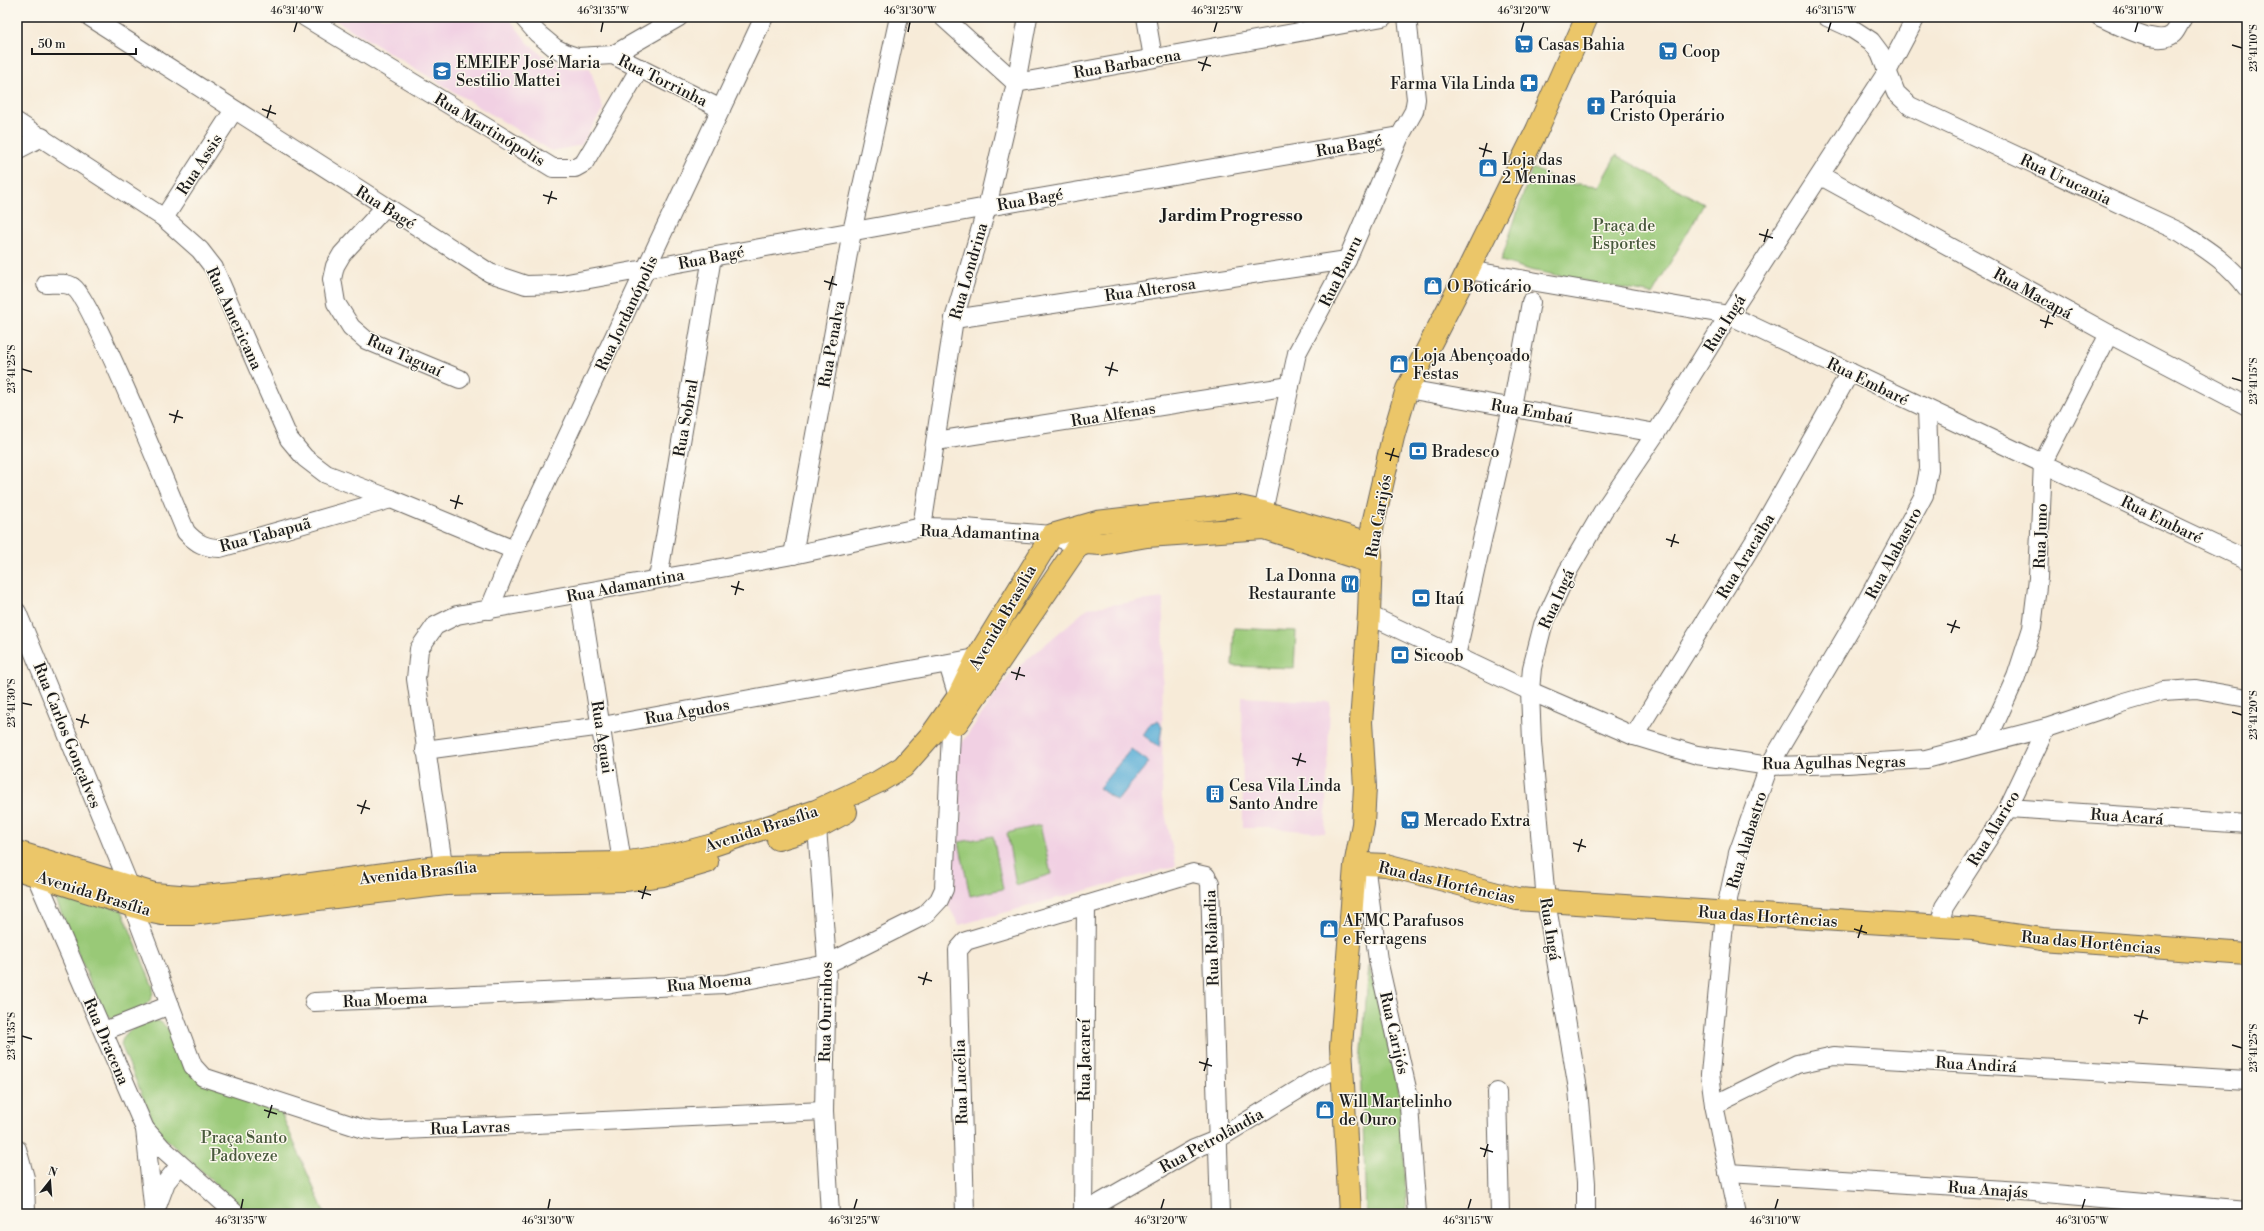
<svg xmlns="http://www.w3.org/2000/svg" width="2264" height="1231" font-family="'Libre Bodoni',serif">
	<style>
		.built { fill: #f1d0e3 }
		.green { fill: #99c977; stroke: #5a724a }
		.water { fill: #5bafd7; stroke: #3c667a }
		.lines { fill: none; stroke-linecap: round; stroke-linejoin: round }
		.minor-casing { stroke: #69645e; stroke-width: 20 }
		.major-casing { stroke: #69645e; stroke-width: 24 }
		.minor { stroke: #fff; stroke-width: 18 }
		.major { stroke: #ebc669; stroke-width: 22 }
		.ticks { fill: none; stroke: #1c1c1c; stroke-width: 1.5 }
		.labels { text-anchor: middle; stroke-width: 3; stroke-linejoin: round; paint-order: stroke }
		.poi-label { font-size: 16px; fill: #1c1c1c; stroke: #fbf7ec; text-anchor: start }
		.street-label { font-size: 16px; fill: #1c1c1c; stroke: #fbf7ec }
		.park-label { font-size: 16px; fill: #48593c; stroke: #fbf7ec }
		.neighbourhood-label { font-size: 17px; font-weight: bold; fill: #1c1c1c; stroke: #fbf7ec }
		.neatline { fill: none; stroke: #1c1c1c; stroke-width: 1.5 }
		.ticks-label { font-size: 10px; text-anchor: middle; fill: #1c1c1c }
	</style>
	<rect width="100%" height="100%" fill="#fbf7ec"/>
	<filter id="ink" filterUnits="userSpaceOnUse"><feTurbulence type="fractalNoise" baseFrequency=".025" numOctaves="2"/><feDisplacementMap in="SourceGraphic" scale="8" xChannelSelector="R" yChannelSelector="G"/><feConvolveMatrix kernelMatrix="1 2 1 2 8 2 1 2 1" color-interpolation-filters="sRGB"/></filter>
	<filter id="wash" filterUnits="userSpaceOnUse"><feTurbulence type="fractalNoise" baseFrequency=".012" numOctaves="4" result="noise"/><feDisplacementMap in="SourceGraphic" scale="16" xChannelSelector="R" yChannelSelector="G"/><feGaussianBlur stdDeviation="0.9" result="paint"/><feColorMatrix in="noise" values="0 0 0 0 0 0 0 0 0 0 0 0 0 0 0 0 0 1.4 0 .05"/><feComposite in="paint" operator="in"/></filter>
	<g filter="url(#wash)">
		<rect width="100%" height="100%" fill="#f7ebd8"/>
		<!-- built -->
		<g class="built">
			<polygon points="330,17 508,17 530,45 548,59 570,68 590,68 603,109 581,145 552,151"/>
			<polygon points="1163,598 1162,798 1176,866 959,925 948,905 957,750 1009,675 1088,608"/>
			<polygon points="1242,697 1330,702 1325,833 1271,828 1243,828"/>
		</g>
		<!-- green -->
		<g class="green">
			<polygon points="1616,155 1704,204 1652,294 1530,270 1501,261 1532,168 1569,185 1580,184 1599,186"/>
			<polygon points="1234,628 1296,631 1294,668 1232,666"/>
			<polygon points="1040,825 1051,874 1016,885 1007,833"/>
			<polygon points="993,836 1003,889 970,896 959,842"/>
			<path d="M51,888L122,910L153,987C155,1009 129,1012 113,1018L103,1013Z"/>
			<polygon points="1369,966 1401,1099 1407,1214 1366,1214 1361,1062"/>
			<path d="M154,1020C172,1022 179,1053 185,1068L279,1108L325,1214H250L160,1134L153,1121L121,1045C124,1028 139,1026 154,1020Z"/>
		</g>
		<!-- water -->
		<g class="water">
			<polygon points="1158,721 1162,726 1159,747 1143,735 1151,723"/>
			<polygon points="1131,749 1149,762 1117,801 1099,788"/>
		</g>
	</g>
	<g filter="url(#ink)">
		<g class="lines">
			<defs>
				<g id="minor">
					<polyline points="90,17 490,273 526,285 562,284 987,207 1400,136"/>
					<polyline points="305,17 553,168 575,168 584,163 640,68"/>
					<polyline points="523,17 537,33 555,48 565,53 577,57 613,55 721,109"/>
					<polyline points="943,17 1016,83 1383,17"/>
					<polyline points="1146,17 1153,58"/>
					<path d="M1827,17L1851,28L1871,41L1880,53L1896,93L1910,106L2180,232C2206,249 2229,263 2247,288"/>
					<path d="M2100,17C2117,24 2158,48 2173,34C2177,30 2180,22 2183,17"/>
					<polyline points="613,55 679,17"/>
					<polyline points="17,122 164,218 200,250 214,268 289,439 305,458 326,474 391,499"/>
					<polyline points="17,150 42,137"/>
					<polyline points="1821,176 2109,334 2247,406"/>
					<polyline points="385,207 342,254 335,266 332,279 336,303 351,327 366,340 460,379"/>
					<polyline points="164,218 234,110"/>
					<polyline points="1468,270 1729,315 2247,560"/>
					<path d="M46,284C54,284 66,282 73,287C90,296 172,499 186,532C196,543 205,548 220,548L391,499L514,550"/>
					<polyline points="954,319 1347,260"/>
					<polyline points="1407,389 1656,433"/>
					<polyline points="936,441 1290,386"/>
					<polyline points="1263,525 1263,512 1297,353 1347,260 1400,136 1414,111 1416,99 1407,17"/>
					<polyline points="922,527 954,319 987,207 1016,83 1028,17"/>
					<polyline points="793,555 852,232 899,17"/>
					<polyline points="658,579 712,257"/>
					<polyline points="580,595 624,875"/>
					<polyline points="489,610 514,550 764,17"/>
					<polyline points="17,612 130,887 137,918 193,1066 203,1077 363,1129 381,1131 824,1111"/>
					<polyline points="1369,615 1530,691 1634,736 1697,755 1769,766 1847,764 1926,759 2046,728 2118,704 2163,691 2196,689 2247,698"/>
					<polyline points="1456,656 1512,407 1531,302"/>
					<polyline points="948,664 958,697"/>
					<polyline points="1634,736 1757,537 1850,372"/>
					<polyline points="1986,743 2016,677 2032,628 2038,578 2043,462 2109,334"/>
					<polyline points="425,750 602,726 987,656"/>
					<polyline points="2008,808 2247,824"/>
					<polyline points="816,813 827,964 824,1111 830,1214"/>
					<polyline points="1355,866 1365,864 1378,960 1408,1093 1417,1214"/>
					<polyline points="35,874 145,1129 154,1214"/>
					<polyline points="445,878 416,679 419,649 435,626 457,615 793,555 922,527 965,528 1052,535 1064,540"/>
					<polyline points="1939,927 1944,907 2008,808 2046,728"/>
					<polyline points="314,1002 726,984 827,964 925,915 939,900 944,889 951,732"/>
					<polyline points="104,1031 170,1005"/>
					<polyline points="1497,1092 1500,1214"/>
					<polyline points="1714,1105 1797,1064 1834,1056 2247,1080"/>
					<polyline points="145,1129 162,1148 236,1214"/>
					<polyline points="17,1149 25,1178 26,1214"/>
					<polyline points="1728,1173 2022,1191 2247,1211"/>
					<polyline points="156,1209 166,1182 180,1165"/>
					<polyline points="965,1214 958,950 966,941 1193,873 1206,876 1210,883 1220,1214"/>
					<polyline points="1081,1214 1194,1149 1216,1140 1319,1077 1341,1067"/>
					<polyline points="1083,1214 1086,905"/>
					<polyline points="1586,1214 1586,1183 1578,1089 1546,901 1532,742 1530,691 1532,668 1543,625 1568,571 1603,511 1656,433 1729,315 1887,72 1916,17"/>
					<polyline points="1737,1214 1714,1105 1710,1074 1725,913 1738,853 1769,766 1865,604 1924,495 1929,469 1927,409"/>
				</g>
				<g id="major">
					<polyline points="957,723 1077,547 1086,543 1101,544 1147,536 1264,528 1370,562"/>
					<polyline points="778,839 818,827 846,812"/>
					<polyline points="17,852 154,894 192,897 267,890 444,866 622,863 675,855 713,845 816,811 878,782 903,767 932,734 958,697 977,658 1052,535 1097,522 1235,506 1263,512 1370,543"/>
					<polyline points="1365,864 1386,865 1517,899 1973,929 2042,939 2247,954"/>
					<polyline points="17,869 152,912 162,914 191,914 446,884 625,880 663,875 707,862"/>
					<polyline points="1350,1214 1341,1047 1355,866 1363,824 1365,787 1361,722 1369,615 1371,555 1370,543 1373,524 1393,437 1407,389 1462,282 1537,130 1587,17"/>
				</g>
			</defs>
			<!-- minor casing -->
			<use href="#minor" class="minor-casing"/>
			<!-- major casing -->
			<use href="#major" class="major-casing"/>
			<!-- minor -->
			<use href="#minor" class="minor"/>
			<!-- major -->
			<use href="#major" class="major"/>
		</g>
	</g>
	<!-- ticks -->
	<path class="ticks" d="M294,32L297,22M601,32L603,22M908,32L910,22M1214,32L1217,22M1521,32L1524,22M1828,32L1831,22M2135,32L2138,22M2232,45L2242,48M1198,62L1211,66M1202,71L1207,57M262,109L276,114M267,118L271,105M1479,148L1492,152M1483,157L1487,143M543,195L557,199M548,204L552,191M1759,234L1773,238M1764,242L1768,229M824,281L837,285M829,290L833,276M2040,320L2053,324M2045,328L2049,315M1105,367L1118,371M22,369L32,372M1109,376L1113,362M2232,378L2242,381M169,414L183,418M174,423L178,410M1385,453L1399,457M1390,461L1394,448M450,500L463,504M455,509L459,495M1666,539L1679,543M1671,547L1675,534M731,586L744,590M735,595L739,581M1947,624L1960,628M1951,633L1956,620M1011,672L1025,676M1016,680L1020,667M22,703L32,705M2232,712L2242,715M76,719L89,723M81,728L85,714M1292,758L1306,762M1297,766L1301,753M357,805L370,809M361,814L366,800M1573,843L1586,847M1578,852L1582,839M638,891L651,895M642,899L646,886M1854,929L1867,933M1858,938L1862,925M918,977L932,981M923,985L927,972M2134,1015L2148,1019M2139,1024L2143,1010M22,1036L32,1039M2232,1045L2242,1048M1199,1062L1212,1066M1204,1071L1208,1058M264,1110L277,1114M268,1118L272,1105M1480,1148L1493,1152M1484,1157L1488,1144M241,1209L243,1199M548,1209L550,1199M854,1209L857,1199M1161,1209L1164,1199M1468,1209L1471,1199M1775,1209L1778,1199M2082,1209L2085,1199"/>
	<!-- icons -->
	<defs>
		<symbol id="supermarket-square" viewBox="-11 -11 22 22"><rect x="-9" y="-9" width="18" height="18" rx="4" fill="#1f6fb2" stroke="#fbf7ec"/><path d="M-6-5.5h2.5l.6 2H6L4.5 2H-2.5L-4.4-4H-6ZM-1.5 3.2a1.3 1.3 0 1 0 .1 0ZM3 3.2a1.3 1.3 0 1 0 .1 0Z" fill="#fff"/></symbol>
		<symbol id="school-square" viewBox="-11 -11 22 22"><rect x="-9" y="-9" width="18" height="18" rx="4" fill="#1f6fb2" stroke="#fbf7ec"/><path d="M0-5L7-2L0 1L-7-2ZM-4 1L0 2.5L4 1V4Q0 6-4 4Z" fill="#fff"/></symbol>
		<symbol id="pharmacy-square" viewBox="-11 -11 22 22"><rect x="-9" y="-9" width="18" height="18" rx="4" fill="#1f6fb2" stroke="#fbf7ec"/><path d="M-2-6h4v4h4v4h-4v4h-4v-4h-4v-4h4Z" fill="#fff"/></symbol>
		<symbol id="church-square" viewBox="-11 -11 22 22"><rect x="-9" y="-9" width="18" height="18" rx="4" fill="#1f6fb2" stroke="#fbf7ec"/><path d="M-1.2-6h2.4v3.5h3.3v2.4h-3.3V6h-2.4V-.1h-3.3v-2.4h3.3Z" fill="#fff"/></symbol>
		<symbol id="shop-square" viewBox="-11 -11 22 22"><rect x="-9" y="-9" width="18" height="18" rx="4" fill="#1f6fb2" stroke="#fbf7ec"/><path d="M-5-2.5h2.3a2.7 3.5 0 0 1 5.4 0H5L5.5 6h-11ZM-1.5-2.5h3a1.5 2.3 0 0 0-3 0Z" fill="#fff"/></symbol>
		<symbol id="bank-square" viewBox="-11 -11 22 22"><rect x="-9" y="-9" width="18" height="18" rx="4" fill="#1f6fb2" stroke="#fbf7ec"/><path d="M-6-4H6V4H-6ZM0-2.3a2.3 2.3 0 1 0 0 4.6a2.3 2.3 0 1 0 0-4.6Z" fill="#fff"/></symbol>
		<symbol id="restaurant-square" viewBox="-11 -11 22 22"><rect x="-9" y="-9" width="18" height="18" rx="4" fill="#1f6fb2" stroke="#fbf7ec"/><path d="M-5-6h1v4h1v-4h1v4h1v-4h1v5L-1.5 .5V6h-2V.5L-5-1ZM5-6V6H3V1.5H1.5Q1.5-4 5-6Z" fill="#fff"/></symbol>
		<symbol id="building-square" viewBox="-11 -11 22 22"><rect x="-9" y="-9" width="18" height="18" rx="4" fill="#1f6fb2" stroke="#fbf7ec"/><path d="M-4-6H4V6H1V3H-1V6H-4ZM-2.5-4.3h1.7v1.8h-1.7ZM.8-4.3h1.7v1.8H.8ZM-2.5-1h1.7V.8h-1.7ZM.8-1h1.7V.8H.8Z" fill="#fff"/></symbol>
	</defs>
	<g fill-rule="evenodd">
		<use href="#supermarket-square" x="1513" y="33" width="22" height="22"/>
		<use href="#supermarket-square" x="1657" y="40" width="22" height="22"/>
		<use href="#school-square" x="431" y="60" width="22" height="22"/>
		<use href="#pharmacy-square" x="1518" y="72" width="22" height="22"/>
		<use href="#church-square" x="1585" y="95" width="22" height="22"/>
		<use href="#shop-square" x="1477" y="157" width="22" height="22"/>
		<use href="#shop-square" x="1422" y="275" width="22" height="22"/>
		<use href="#shop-square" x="1388" y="353" width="22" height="22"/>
		<use href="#bank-square" x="1407" y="440" width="22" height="22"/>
		<use href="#restaurant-square" x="1339" y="573" width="22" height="22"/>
		<use href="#bank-square" x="1410" y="587" width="22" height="22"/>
		<use href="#bank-square" x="1389" y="644" width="22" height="22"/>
		<use href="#building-square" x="1204" y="783" width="22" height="22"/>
		<use href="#supermarket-square" x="1399" y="809" width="22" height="22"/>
		<use href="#shop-square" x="1318" y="918" width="22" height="22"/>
		<use href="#shop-square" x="1314" y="1099" width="22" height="22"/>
	</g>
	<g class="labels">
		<!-- poi labels -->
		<g class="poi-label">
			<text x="1538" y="50">Casas Bahia</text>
			<text x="1682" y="57">Coop</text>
			<text x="456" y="68">EMEIEF José Maria<tspan x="456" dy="18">Sestilio Mattei</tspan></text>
			<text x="1515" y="89" text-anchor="end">Farma Vila Linda</text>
			<text x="1610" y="103">Paróquia<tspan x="1610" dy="18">Cristo Operário</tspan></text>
			<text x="1502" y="165">Loja das<tspan x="1502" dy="18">2 Meninas</tspan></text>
			<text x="1447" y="292">O Boticário</text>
			<text x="1413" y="361">Loja Abençoado<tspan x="1413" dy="18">Festas</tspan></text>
			<text x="1432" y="457">Bradesco</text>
			<text x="1336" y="581" text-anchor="end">La Donna<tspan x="1336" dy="18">Restaurante</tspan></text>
			<text x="1435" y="604">Itaú</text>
			<text x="1414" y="661">Sicoob</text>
			<text x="1229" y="791">Cesa Vila Linda<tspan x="1229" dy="18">Santo Andre</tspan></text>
			<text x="1424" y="826">Mercado Extra</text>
			<text x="1343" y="926">AFMC Parafusos<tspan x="1343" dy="18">e Ferragens</tspan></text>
			<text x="1339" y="1107">Will Martelinho<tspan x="1339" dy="18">de Ouro</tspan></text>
		</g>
		<!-- street labels -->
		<g class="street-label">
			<text transform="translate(1127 63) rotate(-10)" y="6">Rua Barbacena</text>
			<text transform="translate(663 80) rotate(26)" y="6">Rua Torrinha</text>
			<text transform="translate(490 129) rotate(31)" y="6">Rua Martinópolis</text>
			<text transform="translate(1349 145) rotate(-10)" y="6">Rua Bagé</text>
			<text transform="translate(199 164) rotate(-57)" y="6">Rua Assis</text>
			<text transform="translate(2066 179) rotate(25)" y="6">Rua Urucania</text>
			<text transform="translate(1030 199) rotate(-10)" y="6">Rua Bagé</text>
			<text transform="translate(386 207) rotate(32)" y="6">Rua Bagé</text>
			<text transform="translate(711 257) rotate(-11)" y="6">Rua Bagé</text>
			<text transform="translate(968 271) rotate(-74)" y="6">Rua Londrina</text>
			<text transform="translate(1340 271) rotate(-64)" y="6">Rua Bauru</text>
			<text transform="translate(1150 289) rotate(-8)" y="6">Rua Alterosa</text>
			<text transform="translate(2033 293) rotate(29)" y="6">Rua Macapá</text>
			<text transform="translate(626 313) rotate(-65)" y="6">Rua Jordanópolis</text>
			<text transform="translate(235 318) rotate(65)" y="6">Rua Americana</text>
			<text transform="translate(1724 323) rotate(-58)" y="6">Rua Ingá</text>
			<text transform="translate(831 344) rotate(-80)" y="6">Rua Penalva</text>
			<text transform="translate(405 355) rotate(24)" y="6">Rua Taguaí</text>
			<text transform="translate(1868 381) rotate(26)" y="6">Rua Embaré</text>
			<text transform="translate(1532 411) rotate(10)" y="6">Rua Embaú</text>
			<text transform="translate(1113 414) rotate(-9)" y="6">Rua Alfenas</text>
			<text transform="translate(685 418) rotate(-80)" y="6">Rua Sobral</text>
			<text transform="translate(1378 516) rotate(-80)" y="6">Rua Carijós</text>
			<text transform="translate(2162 519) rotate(26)" y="6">Rua Embaré</text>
			<text transform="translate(980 532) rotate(2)" y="6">Rua Adamantina</text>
			<text transform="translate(265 534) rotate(-15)" y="6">Rua Tabapuã</text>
			<text transform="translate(2040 536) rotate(-88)" y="6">Rua Juno</text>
			<text transform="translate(1893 553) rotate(-62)" y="6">Rua Alabastro</text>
			<text transform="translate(1745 556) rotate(-59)" y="6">Rua Aracaiba</text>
			<text transform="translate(625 585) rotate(-11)" y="6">Rua Adamantina</text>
			<text transform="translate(1556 599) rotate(-66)" y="6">Rua Ingá</text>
			<text transform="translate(1002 617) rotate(-60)" y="6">Avenida Brasília</text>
			<text transform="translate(687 711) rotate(-10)" y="6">Rua Agudos</text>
			<text transform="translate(68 735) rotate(68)" y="6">Rua Carlos Gonçalves</text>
			<text transform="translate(603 737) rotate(81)" y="6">Rua Aguai</text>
			<text transform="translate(1834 762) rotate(-1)" y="6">Rua Agulhas Negras</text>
			<text transform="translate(2127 816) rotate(4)" y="6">Rua Acará</text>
			<text transform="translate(761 828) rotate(-18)" y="6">Avenida Brasília</text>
			<text transform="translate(1993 828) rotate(-59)" y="6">Rua Alarico</text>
			<text transform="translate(1746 840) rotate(-73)" y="6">Rua Alabastro</text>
			<text transform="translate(418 872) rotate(-6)" y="6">Avenida Brasília</text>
			<text transform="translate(1447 882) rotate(13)" y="6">Rua das Hortências</text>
			<text transform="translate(94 893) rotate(17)" y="6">Avenida Brasília</text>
			<text transform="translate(1768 916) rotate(4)" y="6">Rua das Hortências</text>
			<text transform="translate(1551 929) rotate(81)" y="6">Rua Ingá</text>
			<text transform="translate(1211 938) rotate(-92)" y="6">Rua Rolândia</text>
			<text transform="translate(2091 942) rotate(5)" y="6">Rua das Hortências</text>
			<text transform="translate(709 982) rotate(-5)" y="6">Rua Moema</text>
			<text transform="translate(385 999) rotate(-3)" y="6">Rua Moema</text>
			<text transform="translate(825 1012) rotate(-89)" y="6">Rua Ourinhos</text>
			<text transform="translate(1395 1033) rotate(77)" y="6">Rua Carijós</text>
			<text transform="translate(107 1041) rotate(67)" y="6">Rua Dracena</text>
			<text transform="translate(1084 1060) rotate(-90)" y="6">Rua Jacareí</text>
			<text transform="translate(1976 1064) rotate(3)" y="6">Rua Andirá</text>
			<text transform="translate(960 1082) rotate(-92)" y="6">Rua Lucélia</text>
			<text transform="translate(470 1127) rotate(-2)" y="6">Rua Lavras</text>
			<text transform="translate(1211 1140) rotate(-29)" y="6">Rua Petrolândia</text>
			<text transform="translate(1988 1189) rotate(4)" y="6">Rua Anajás</text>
		</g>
		<!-- park labels -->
		<g class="park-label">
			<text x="1624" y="231">Praça de<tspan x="1624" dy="18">Esportes</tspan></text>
			<text x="244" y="1143">Praça Santo<tspan x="244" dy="18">Padoveze</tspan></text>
		</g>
		<!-- neighbourhood labels -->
		<g class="neighbourhood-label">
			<text x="1232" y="221">Jardim Progresso</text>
		</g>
	</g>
	<!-- margin -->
	<rect width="2264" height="1231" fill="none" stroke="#fbf7ec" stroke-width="44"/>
	<!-- north arrow -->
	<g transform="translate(50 1181) rotate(17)" stroke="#fbf7ec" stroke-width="3" paint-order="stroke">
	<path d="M0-3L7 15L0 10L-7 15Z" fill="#1c1c1c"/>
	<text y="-6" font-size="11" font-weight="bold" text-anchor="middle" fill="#1c1c1c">N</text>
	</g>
	<!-- scale -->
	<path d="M32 48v6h104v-6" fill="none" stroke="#1c1c1c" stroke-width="2"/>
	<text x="38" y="48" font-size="12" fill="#1c1c1c" stroke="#fbf7ec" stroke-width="3" paint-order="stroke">50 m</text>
	<rect x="22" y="22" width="2220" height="1187" class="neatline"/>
	<g class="ticks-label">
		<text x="297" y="14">46°31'40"W</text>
		<text x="603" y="14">46°31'35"W</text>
		<text x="910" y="14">46°31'30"W</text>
		<text x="1217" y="14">46°31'25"W</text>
		<text x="1524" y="14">46°31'20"W</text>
		<text x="1831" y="14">46°31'15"W</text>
		<text x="2138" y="14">46°31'10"W</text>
		<text transform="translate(2253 48) rotate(-90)" y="4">23°41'10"S</text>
		<text transform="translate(11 369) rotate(-90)" y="4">23°41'25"S</text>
		<text transform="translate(2253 381) rotate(-90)" y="4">23°41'15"S</text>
		<text transform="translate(11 703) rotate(-90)" y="4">23°41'30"S</text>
		<text transform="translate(2253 715) rotate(-90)" y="4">23°41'20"S</text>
		<text transform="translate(11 1036) rotate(-90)" y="4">23°41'35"S</text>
		<text transform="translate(2253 1048) rotate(-90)" y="4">23°41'25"S</text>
		<text x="241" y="1224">46°31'35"W</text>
		<text x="548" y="1224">46°31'30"W</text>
		<text x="854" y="1224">46°31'25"W</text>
		<text x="1161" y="1224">46°31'20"W</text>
		<text x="1468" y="1224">46°31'15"W</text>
		<text x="1775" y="1224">46°31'10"W</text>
		<text x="2082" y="1224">46°31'05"W</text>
	</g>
</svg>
